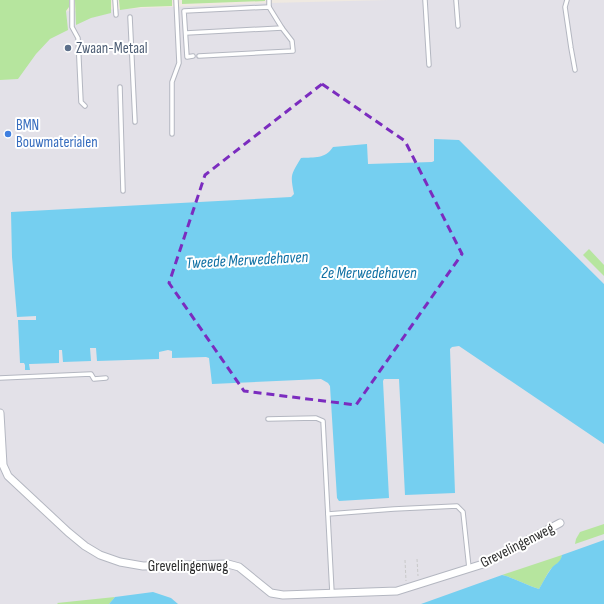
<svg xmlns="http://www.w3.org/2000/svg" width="604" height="604" font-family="'Sofia Sans Condensed',sans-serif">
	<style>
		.industrial { fill: #e3e1e8 }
		.green { fill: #b6e59e }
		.water { fill: #75cff0 }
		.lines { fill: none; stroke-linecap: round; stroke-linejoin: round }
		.service-casing { stroke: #b4b7c1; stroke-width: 5.5 }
		.minor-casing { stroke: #b4b7c1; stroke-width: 9 }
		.path { stroke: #c9c9c9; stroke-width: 1; stroke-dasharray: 3 2; stroke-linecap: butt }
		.service { stroke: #fff; stroke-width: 3.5 }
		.minor { stroke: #fff; stroke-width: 7 }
		.marked { fill: none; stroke: #7b2cbf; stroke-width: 3; stroke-dasharray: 8 5; stroke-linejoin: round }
		.service-dot { fill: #5c6f8a; stroke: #fff; stroke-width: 1.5 }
		.shop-dot { fill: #3f7fe0; stroke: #fff; stroke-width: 1.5 }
		.labels { text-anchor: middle; stroke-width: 4; stroke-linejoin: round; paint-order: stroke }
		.service-label { font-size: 15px; fill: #4e5e75; stroke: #fff; text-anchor: start }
		.shop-label { font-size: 15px; fill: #366cbe; stroke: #fff; text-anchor: start }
		.street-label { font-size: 15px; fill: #2e2e2e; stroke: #fff }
		.water-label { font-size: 16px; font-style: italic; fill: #0d6fa3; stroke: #fff }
	</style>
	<rect width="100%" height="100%" fill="#efe9e1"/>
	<!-- industrial -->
	<polygon class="industrial" points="388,0 604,0 604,568 464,604 0,604 0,14 269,3"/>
	<!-- green -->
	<g class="green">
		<polygon points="0,0 69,0 69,7 66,11 68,30 50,39 36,54 18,79 0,80"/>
		<polygon points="75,0 111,0 111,13 91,18 76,25"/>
		<polygon points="119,0 172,0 172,6 141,7 120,10"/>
		<polygon points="182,0 265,0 265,1 182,4"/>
		<polygon points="589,249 604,265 604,276 583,255"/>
		<polygon points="604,524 604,534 575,544 576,539 580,532"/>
		<path d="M562,555C561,563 558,562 553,567C547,572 544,582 539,589C526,585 515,578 502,575Z"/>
		<polygon points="115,597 109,604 58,604 57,603"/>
	</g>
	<!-- water -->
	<g class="water">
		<path d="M434,139L459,140L604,284V444L459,346L452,347L450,349L455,493L405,495L399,379H384L383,381L389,498L339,501L337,498L330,386L328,383L321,379L212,384L209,358L206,357L172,358V351L168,350L159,352V359L97,361L96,348H90L91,361L63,362L62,350H59V363L30,364H29L30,370H25V365L24,363H20L18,320H36V316L17,317L12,257L11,212L291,197L294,194C290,174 291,175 301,158C315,157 325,159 333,147L367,144L368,164L432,162L434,161Z"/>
		<path d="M604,540V604H421L502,575C515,578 526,585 539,589C543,582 546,576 551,569C555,563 560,564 562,555Z"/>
		<polygon points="153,592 171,598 178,604 109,604 115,597"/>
	</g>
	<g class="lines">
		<defs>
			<g id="service">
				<polyline points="72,0 72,27 78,38 81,102 85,106"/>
				<polyline points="115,0 116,15"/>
				<polyline points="269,0 269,7"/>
				<polyline points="425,0 429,65"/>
				<polyline points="456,0 458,26"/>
				<polyline points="567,0 565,7 571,48 575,70"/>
				<polyline points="130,17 135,122"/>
				<polyline points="186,33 282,28"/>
				<polyline points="193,56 187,57 184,11 269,7 282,28 292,41 293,51 199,56"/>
				<polyline points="120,87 123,191"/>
				<polyline points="172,134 172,82 179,63 176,0"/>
				<polyline points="0,378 91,374 94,379 106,378"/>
				<polyline points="268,419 316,418 323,421 332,593"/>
				<polyline points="328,514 394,509 457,506 463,512 469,568"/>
			</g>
			<polyline id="minor" points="0,413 3,465 8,476 68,532 85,546 100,555 120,562 143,566 228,564 239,567 271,593 283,595 397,591 483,564 560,523"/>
		</defs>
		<!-- service casing -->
		<use href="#service" class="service-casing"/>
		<!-- minor casing -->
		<use href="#minor" class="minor-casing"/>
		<!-- path -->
		<g class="path">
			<polyline points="417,559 418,576"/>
			<polyline points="405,560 406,581"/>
		</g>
		<!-- service -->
		<use href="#service" class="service"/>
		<!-- minor -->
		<use href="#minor" class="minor"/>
	</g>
	<!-- marked area -->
	<path class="marked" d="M322,84L405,141L462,254L356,405L244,391L169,283L205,175Z"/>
	<!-- markers -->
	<circle class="service-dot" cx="68" cy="48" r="4"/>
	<circle class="shop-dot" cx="8" cy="134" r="4"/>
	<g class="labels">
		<!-- service labels -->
		<g class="service-label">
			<text x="76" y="53">Zwaan-Metaal</text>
		</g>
		<!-- shop labels -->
		<g class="shop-label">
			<text x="16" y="130">BMN<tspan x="16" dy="17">Bouwmaterialen</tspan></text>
		</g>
		<!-- street labels -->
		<g class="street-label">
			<text transform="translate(517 545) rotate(-27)" y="5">Grevelingenweg</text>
			<text x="188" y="571">Grevelingenweg</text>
		</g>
		<!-- water labels -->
		<g class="water-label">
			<text transform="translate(247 259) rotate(-3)" y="6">Tweede Merwedehaven</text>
			<text x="369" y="278">2e Merwedehaven</text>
		</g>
	</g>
</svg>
